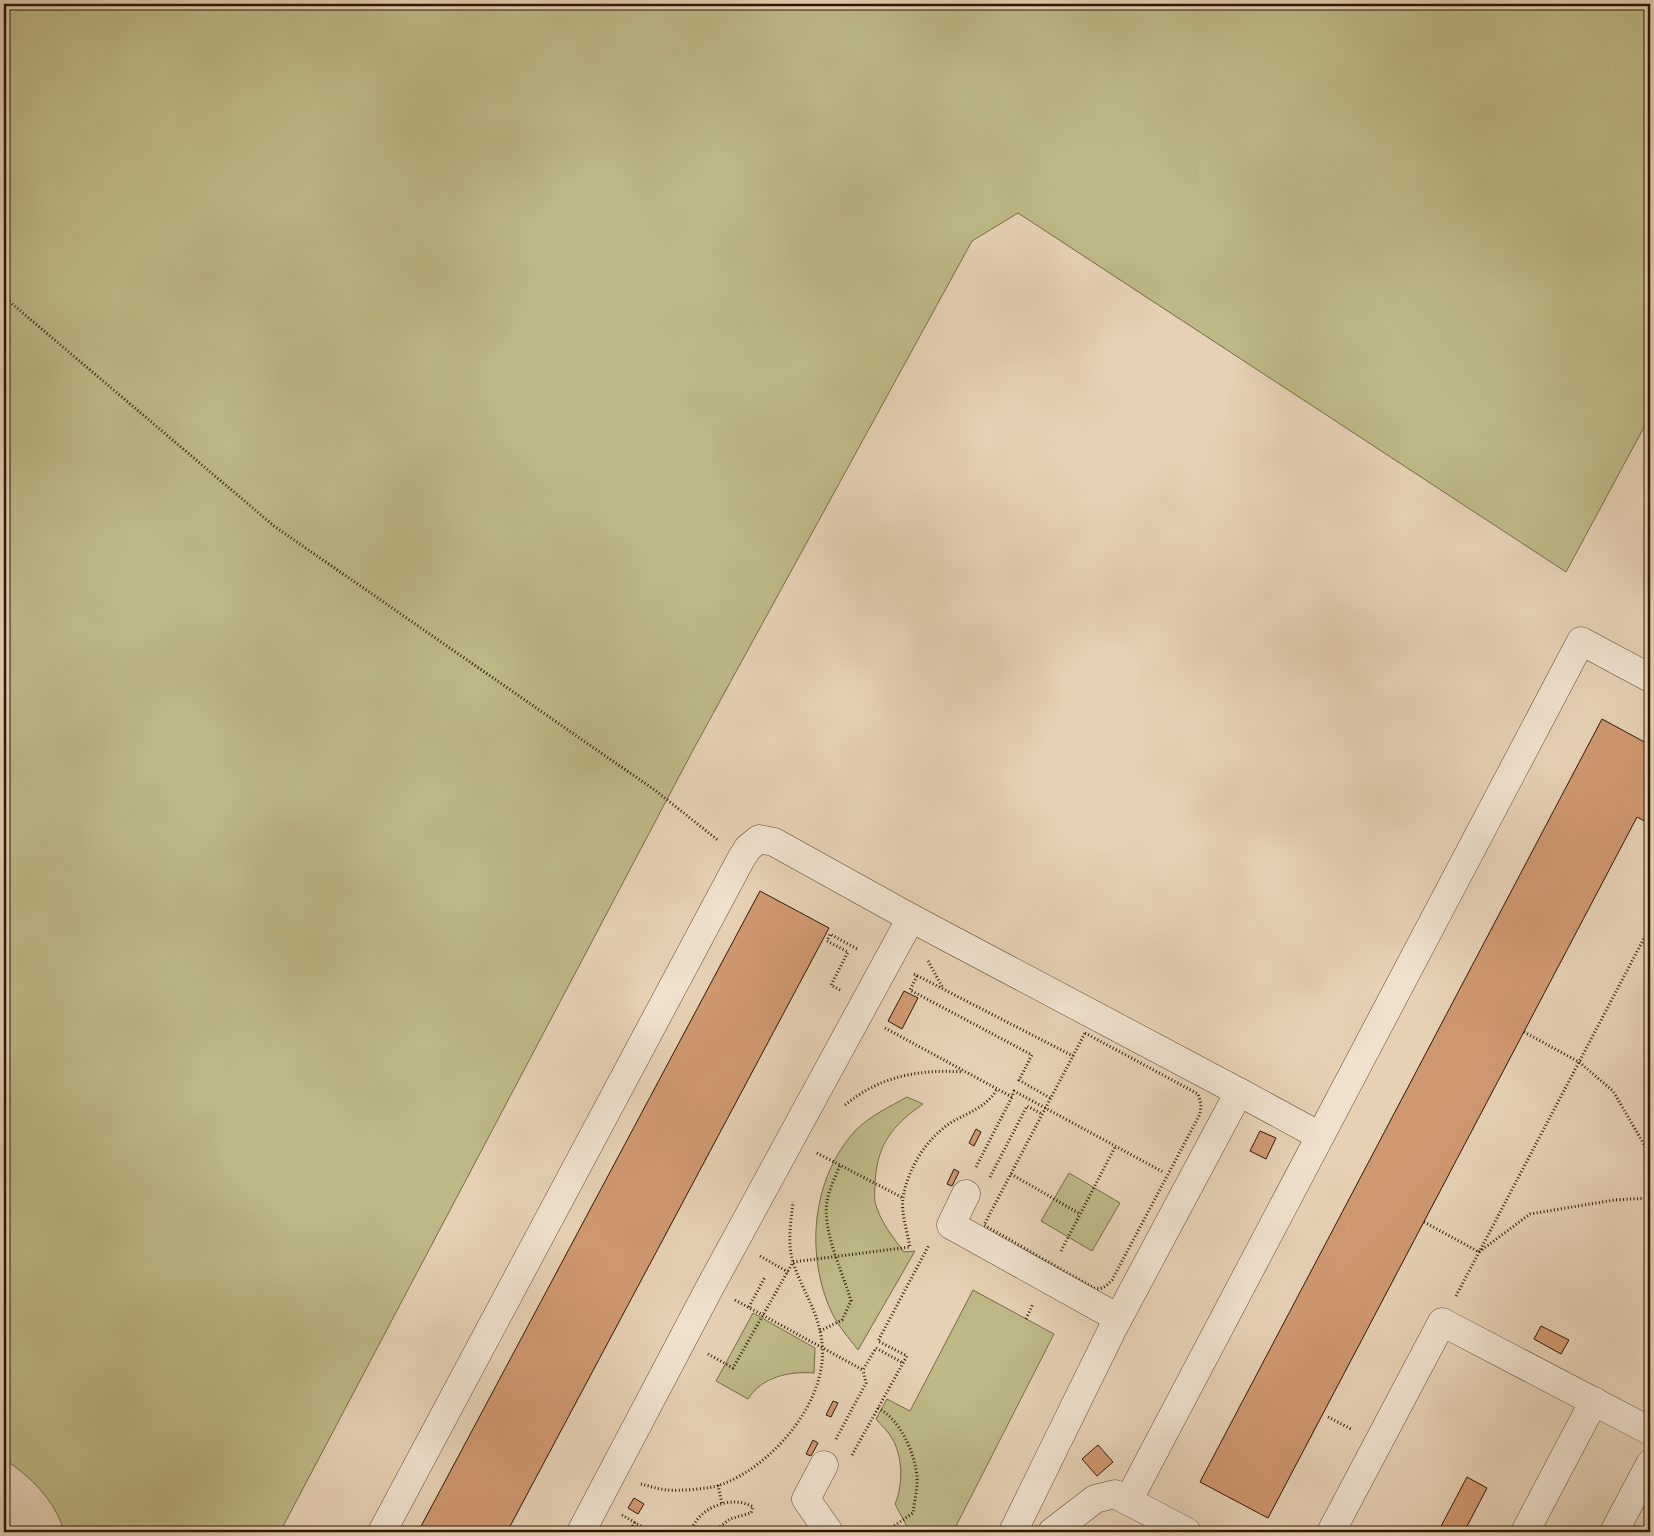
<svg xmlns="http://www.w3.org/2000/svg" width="1654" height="1536" font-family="'Gentium Book Plus',serif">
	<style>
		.green { fill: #bdb987; stroke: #756945 }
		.building { fill: #d09871; stroke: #2d1903 }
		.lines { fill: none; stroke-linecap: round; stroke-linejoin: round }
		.minor-casing { stroke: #5b472f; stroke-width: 29 }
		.path { stroke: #2d1903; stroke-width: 3; stroke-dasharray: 1 2.5; stroke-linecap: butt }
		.minor { stroke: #efe1ce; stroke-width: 28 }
	</style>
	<rect width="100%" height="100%" fill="#e6d1b4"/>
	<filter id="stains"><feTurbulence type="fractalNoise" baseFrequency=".004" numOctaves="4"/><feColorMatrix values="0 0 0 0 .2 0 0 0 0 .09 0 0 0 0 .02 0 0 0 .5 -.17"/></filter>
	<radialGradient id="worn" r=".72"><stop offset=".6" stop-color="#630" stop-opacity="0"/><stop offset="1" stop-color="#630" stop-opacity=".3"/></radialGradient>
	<!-- green -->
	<g class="green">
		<path d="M4,4H1650V416L1566,572L1018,213L972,241L692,752L280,1532H64C56,1501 30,1476 4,1459Z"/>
		<path d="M907,1097L923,1104C892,1126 877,1144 875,1183C875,1189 874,1196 875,1202C880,1221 892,1236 904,1252L915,1251L858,1350C849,1338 838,1326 832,1313C805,1256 811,1178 856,1130C870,1116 889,1107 907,1097Z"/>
		<polygon points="1069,1173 1120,1203 1092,1251 1041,1221"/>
		<path d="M973,1290L1054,1334L953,1532H910L895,1504C903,1486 903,1458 893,1440C889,1432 881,1425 876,1419L887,1399L910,1411Z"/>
		<path d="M753,1313L815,1348L814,1373C789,1371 762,1377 748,1399L716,1381Z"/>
	</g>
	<!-- building -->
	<g class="building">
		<polygon points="1602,719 1650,745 1650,824 1637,817 1268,1518 1200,1482"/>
		<polygon points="760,891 829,928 652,1260 507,1532 418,1532"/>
		<polygon points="904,991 918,998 902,1029 888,1021"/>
		<polygon points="976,1129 981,1132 974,1146 969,1143"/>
		<polygon points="1260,1131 1276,1138 1266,1159 1250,1151"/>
		<polygon points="954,1169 959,1172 952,1186 947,1184"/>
		<polygon points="1541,1326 1569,1340 1561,1354 1534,1339"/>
		<polygon points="833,1401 838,1403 831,1417 826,1415"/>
		<polygon points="813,1440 818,1443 811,1456 806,1454"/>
		<polygon points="1098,1445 1113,1462 1097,1476 1082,1459"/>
		<polygon points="1467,1477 1487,1488 1464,1532 1438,1532"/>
		<polygon points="634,1498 644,1504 638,1514 628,1508"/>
	</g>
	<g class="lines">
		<defs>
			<g id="minor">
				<polyline points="1239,1092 1320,1136"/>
				<polyline points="966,1194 951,1225 1118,1318"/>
				<polyline points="824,1465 806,1499 829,1532"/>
				<polyline points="1128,1501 1581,641 1650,678"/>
				<polyline points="382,1532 741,859 748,848 759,839 774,842 911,918 1239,1092 1112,1330 1013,1532"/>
				<polyline points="581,1532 710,1287 911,918"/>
				<polyline points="1052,1532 1095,1499 1115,1494 1187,1532"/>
				<polyline points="1331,1532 1442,1322 1650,1431"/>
				<polyline points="1525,1532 1594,1401"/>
				<polyline points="1614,1532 1650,1464"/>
			</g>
		</defs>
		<!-- minor casing -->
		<use href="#minor" class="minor-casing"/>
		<!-- path -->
		<g class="path">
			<polyline points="4,297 274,526 656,791 719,841"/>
			<polyline points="1646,821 1650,836"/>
			<polyline points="928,961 943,988"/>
			<polyline points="914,974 1073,1056"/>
			<polyline points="917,976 910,990 1032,1055 1019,1080 1050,1098"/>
			<polyline points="840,990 831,985 848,952 827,941 830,934 859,950"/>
			<polyline points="885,1028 1012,1097 1014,1091 1163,1172"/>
			<polyline points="1524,1032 1579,1062 1613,1091 1645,1146 1646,1211 1650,1227"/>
			<path d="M1085,1033L1198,1094L1201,1104L1200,1114L1112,1280C1106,1286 1103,1290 1094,1288L984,1225Z"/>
			<path d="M845,1105C880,1076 920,1069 963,1072"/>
			<polyline points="817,1153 903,1198"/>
			<polyline points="976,1167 1012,1097"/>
			<polyline points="1011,1174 1080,1214"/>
			<polyline points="990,1177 1027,1106 1042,1114"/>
			<polyline points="1424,1222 1479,1252 1530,1214 1614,1200 1650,1198"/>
			<polyline points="1061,1251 1115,1147"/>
			<polyline points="760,1256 788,1272"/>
			<polyline points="1456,1296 1650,927"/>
			<polyline points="735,1300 863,1370 876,1348 903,1363"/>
			<polyline points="749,1307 765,1277"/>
			<polyline points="1026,1319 1033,1304"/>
			<path d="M820,1331L842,1320L851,1301C843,1272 822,1232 827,1201C829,1189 836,1176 840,1165"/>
			<path d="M708,1354L733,1368L793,1262L910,1247C907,1231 901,1213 903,1198C907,1170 927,1137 952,1122C969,1112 987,1107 997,1089"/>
			<path d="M878,1408C900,1419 915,1453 917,1477C918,1489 914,1502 913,1513L885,1532"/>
			<polyline points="1328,1417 1351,1429"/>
			<polyline points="836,1439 866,1383 863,1370"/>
			<polyline points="852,1455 907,1356 878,1341 929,1245"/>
			<path d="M641,1484C649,1486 658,1489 667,1490C679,1491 709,1489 720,1485C774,1466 833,1396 821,1336C816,1307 801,1288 793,1262C787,1242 791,1222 793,1202"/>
			<polyline points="718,1485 722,1504"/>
			<polyline points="622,1515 651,1532"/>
			<polyline points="629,1532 635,1522"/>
			<path d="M691,1532C697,1508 732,1494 753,1507L751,1513L730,1519L717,1529V1532"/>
		</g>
		<!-- minor -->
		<use href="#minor" class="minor"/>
	</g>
	<!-- margin -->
	<rect width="1654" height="1536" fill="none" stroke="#e6d1b4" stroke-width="20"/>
	<rect x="5" y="5" width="1644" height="1526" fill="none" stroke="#2d1903" stroke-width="2.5"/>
	<rect x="10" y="10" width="1634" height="1516" fill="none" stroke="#2d1903"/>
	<rect width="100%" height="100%" filter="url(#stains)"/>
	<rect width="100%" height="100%" fill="url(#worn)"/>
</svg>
